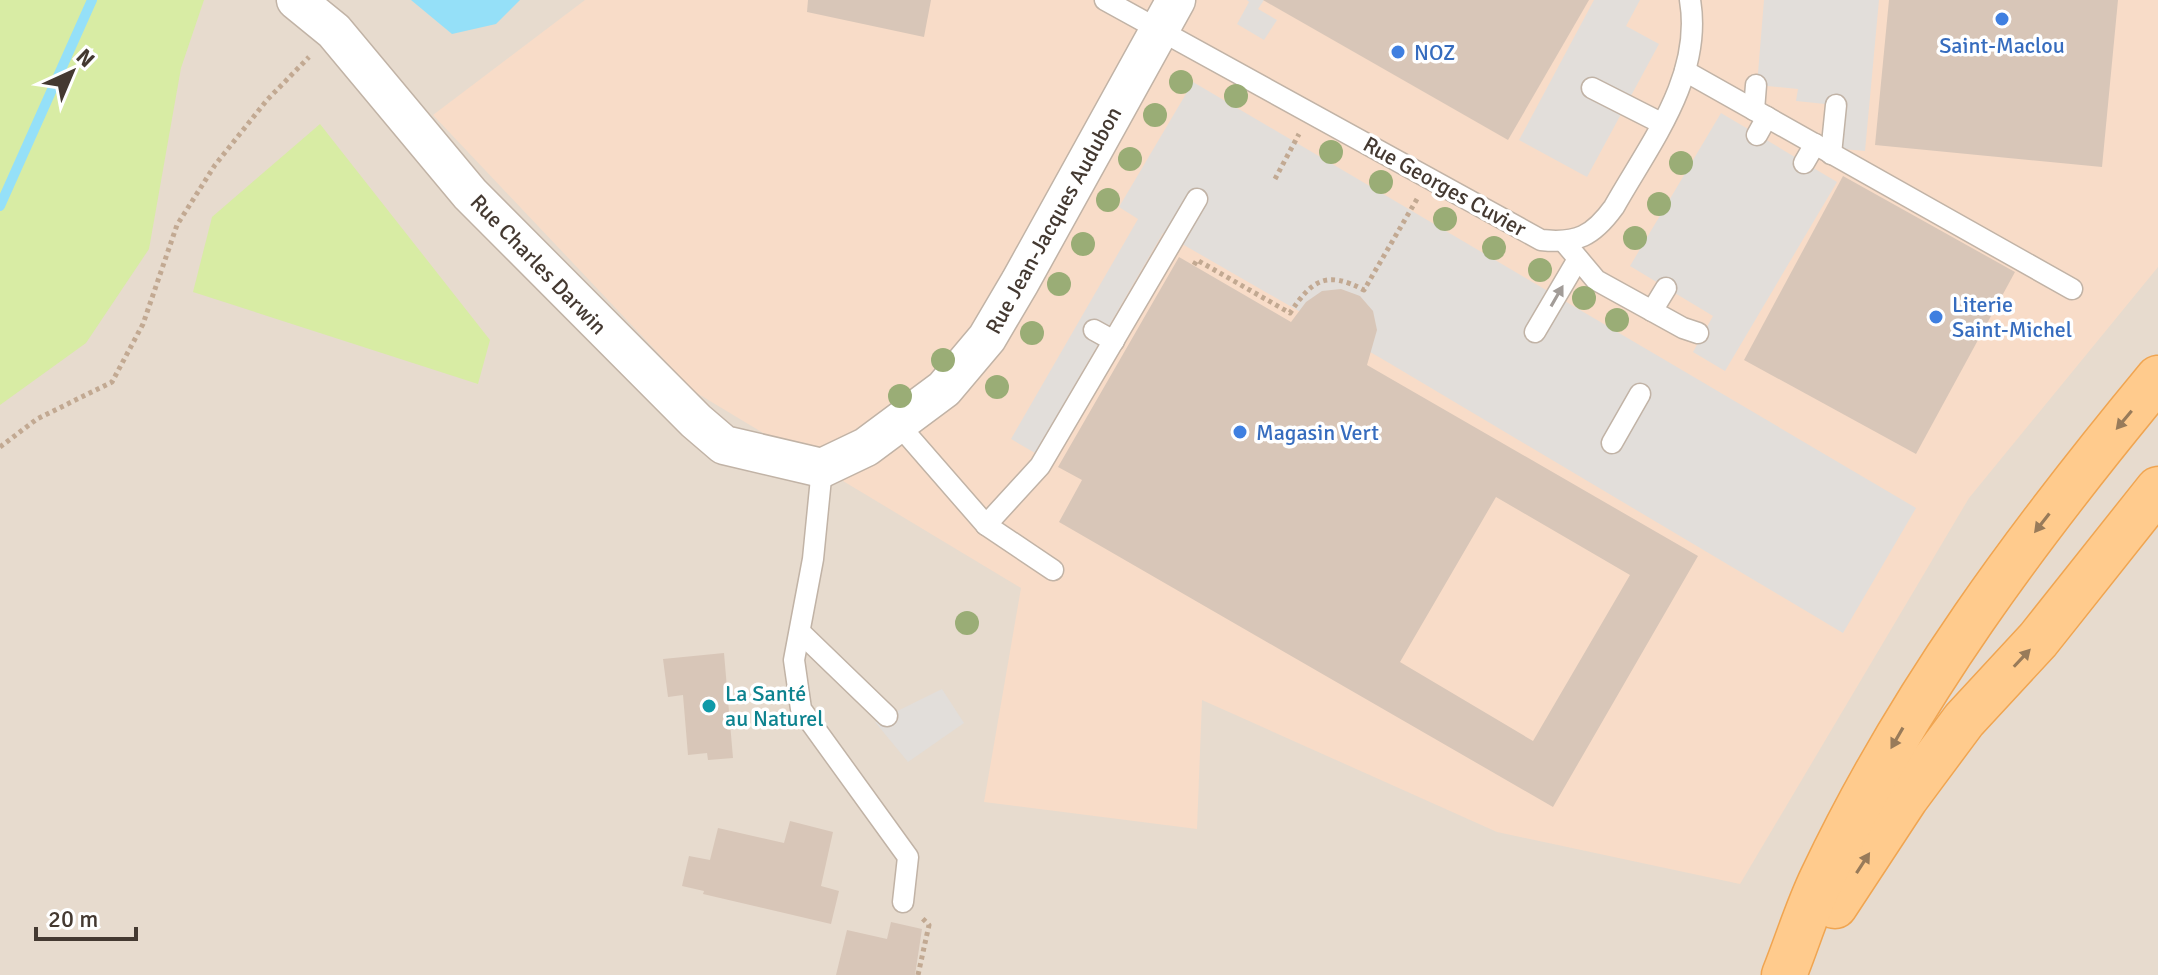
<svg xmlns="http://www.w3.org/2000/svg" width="2158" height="975" font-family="Signika,sans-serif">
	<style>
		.residential { fill: #e7dbce }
		.commercial { fill: #f8dcc8 }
		.green { fill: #d8eca4 }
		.parking { fill: #e2deda }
		.water { fill: #95e0f8 }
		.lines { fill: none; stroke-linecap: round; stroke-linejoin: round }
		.stream { stroke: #95e0f8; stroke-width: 10 }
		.building { fill: #d8c6b8; fill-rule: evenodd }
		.lane-casing { stroke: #c1b3a6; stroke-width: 23 }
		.street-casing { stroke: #c1b3a6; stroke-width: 41 }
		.primary-casing { stroke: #f0a551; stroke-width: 47 }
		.path { stroke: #c2a992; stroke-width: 5; stroke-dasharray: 4 4; stroke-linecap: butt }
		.lane { stroke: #fff; stroke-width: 20 }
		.street { stroke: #fff; stroke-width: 38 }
		.primary { stroke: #ffcb8d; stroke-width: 44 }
		.tree { fill: #9aad76 }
		.oneway { fill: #a29c98 }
		.oneway2 { fill: #987b5a }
		.shop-dot { fill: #3f7fe0; stroke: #fff; stroke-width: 3 }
		.culture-dot { fill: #0f9aa8; stroke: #fff; stroke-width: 3 }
		.labels { text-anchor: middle; stroke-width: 7; stroke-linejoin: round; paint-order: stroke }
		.shop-label { font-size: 22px; fill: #366cbe; stroke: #fff; text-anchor: start }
		.street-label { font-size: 22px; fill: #443931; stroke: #fff }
		.culture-label { font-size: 22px; fill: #0d838f; stroke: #fff; text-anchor: start }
	</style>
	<rect width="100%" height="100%" fill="#f3eae1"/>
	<!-- residential -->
	<rect class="residential" x="0" y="0" width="2158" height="975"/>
	<!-- commercial -->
	<polygon class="commercial" points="585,0 2158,0 2158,267 1969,498 1740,884 1497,832 1202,700 1197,829 984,802 1021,588 695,392 433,115"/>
	<!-- green -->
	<g class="green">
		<polygon points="0,0 204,0 181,68 149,249 86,343 0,405"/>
		<polygon points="320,124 490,340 478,384 193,292 212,217"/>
	</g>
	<!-- parking -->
	<g class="parking">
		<polygon points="1247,0 1264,0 1258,9 1277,20 1264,40 1237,24 1249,2"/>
		<polygon points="1594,0 1640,0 1626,26 1659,44 1587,177 1519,140"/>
		<polygon points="1764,0 1879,0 1865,151 1832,148 1835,105 1796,101 1798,89 1757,85"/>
		<polygon points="1193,82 1916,508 1843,633 1384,360 1163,233 1035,453 1011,439 1138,219 1119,207"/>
		<polygon points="1721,113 1837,182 1725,371 1693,352 1713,316 1630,266"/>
		<polygon points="942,689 964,723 908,762 875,722"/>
	</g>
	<!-- water -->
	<polygon class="water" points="411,0 520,0 496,24 452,34"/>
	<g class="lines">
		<!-- stream -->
		<polyline class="stream" points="0,206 92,0"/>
	</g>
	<!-- building -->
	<g class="building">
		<polygon points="808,0 931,0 924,37 807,12"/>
		<polygon points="1263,0 1589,0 1508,140"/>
		<polygon points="1889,0 2118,0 2102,167 1875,145"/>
		<polygon points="1843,176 2015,272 1916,454 1744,360"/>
		<path d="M1179,257L1291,322L1306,302L1322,291L1341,289L1360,296L1373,311L1377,330L1367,365L1698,556L1553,807L1059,522L1082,480L1058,467ZM1496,497L1630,575L1533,741L1400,662Z"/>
		<polygon points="724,653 733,758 708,760 707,753 688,755 683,695 668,697 663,659"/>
		<polygon points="790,821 833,832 821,886 839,891 831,924 703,894 704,891 682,886 689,856 710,860 718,828 784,843"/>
		<polygon points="891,922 922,929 915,975 836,975 847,930 887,939"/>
	</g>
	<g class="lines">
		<defs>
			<g id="lane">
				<path d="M1105,0L1541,240C1577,244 1593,236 1614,207C1650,143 1703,77 1690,0"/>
				<polyline points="1685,71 2072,289"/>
				<polyline points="1592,88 1661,123"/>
				<polyline points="1754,110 1756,85"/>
				<polyline points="1757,135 1767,117"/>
				<polyline points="1831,154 1836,105"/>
				<polyline points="1804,163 1815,144"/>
				<polyline points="1565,243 1596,280 1683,328 1698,333"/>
				<polyline points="1652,311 1666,288"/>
				<polyline points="1094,330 1114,341"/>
				<polyline points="1535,332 1578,259"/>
				<polyline points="898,424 986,525 1040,466 1197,199"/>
				<polyline points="1612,443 1640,394"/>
				<polyline points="822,468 813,559 794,660 801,709 908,857 903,902"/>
				<polyline points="986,525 1053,570"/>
				<polyline points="800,632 887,716"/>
			</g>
			<polyline id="street" points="296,0 334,31 470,194 696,421 724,445 822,468 866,447 944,389 987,338 1020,282 1176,0"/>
			<g id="primary">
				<polyline points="1835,906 1906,798 1964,720 2038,640 2158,489"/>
				<path d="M1784,975C1797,943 1807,909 1822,878C1909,694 2028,535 2158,378"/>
			</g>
		</defs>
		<!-- lane casing -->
		<use href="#lane" class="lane-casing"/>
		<!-- street casing -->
		<use href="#street" class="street-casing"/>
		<!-- primary casing -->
		<use href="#primary" class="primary-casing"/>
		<!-- path -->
		<g class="path">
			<polyline points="1275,179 1299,134"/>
			<path d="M1194,265L1197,260L1290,313C1312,280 1326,270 1364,290L1417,199"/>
			<polyline points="0,447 37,419 112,382 143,324 177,225 215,165 267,100 309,57"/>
			<polyline points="918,975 929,925 922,918"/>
		</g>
		<!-- lane -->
		<use href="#lane" class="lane"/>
		<!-- street -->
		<use href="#street" class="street"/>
		<!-- primary -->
		<use href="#primary" class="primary"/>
	</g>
	<!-- trees -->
	<g class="tree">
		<circle cx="1181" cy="82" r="12"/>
		<circle cx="1236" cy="96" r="12"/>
		<circle cx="1155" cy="115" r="12"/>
		<circle cx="1331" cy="152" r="12"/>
		<circle cx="1130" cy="159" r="12"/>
		<circle cx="1681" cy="163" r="12"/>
		<circle cx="1381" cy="182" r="12"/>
		<circle cx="1108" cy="200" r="12"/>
		<circle cx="1659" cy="204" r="12"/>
		<circle cx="1445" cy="219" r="12"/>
		<circle cx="1635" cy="238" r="12"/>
		<circle cx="1083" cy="244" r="12"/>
		<circle cx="1494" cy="248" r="12"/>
		<circle cx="1540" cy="270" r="12"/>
		<circle cx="1059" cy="284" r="12"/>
		<circle cx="1584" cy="298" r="12"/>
		<circle cx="1617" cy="320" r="12"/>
		<circle cx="1032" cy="333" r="12"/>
		<circle cx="943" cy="360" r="12"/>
		<circle cx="997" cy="387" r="12"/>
		<circle cx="900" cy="396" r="12"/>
		<circle cx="967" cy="623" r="12"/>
	</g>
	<!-- one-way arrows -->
	<defs><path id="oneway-solid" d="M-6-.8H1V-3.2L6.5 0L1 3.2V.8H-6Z" transform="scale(2)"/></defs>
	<use class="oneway" href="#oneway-solid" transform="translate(1557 296) rotate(-60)"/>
	<g class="oneway2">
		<use href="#oneway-solid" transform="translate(2124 420) rotate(130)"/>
		<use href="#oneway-solid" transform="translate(2042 523) rotate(128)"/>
		<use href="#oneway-solid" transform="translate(2022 658) rotate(-47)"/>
		<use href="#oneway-solid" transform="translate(1897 738) rotate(120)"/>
		<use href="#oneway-solid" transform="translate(1863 863) rotate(-57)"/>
	</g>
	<!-- markers -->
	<g class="shop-dot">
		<circle cx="2002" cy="19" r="8"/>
		<circle cx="1398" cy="52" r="8"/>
		<circle cx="1936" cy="317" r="8"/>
		<circle cx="1240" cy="432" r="8"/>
	</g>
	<circle class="culture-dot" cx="709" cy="706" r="8"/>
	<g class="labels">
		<!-- shop labels -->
		<g class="shop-label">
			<text x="2002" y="53" text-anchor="middle">Saint-Maclou</text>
			<text x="1414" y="60">NOZ</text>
			<text x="1952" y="312">Literie<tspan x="1952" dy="25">Saint-Michel</tspan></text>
			<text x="1256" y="440">Magasin Vert</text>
		</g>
		<!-- street labels -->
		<g class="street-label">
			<text transform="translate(1445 186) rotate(29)" y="8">Rue Georges Cuvier</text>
			<text transform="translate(1053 220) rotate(-61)" y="8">Rue Jean-Jacques Audubon</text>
			<text transform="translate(539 264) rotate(46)" y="8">Rue Charles Darwin</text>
		</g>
		<!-- culture labels -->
		<g class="culture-label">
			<text x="725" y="701">La Santé<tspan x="725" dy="25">au Naturel</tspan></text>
		</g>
	</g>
	<!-- north arrow -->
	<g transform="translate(72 72) rotate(44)" stroke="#ffffff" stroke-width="6" paint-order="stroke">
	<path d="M0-6L14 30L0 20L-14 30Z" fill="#443931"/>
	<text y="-12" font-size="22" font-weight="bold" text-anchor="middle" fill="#443931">N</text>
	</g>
	<!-- scale -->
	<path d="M36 927v12h100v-12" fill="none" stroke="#443931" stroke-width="4"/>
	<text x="48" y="927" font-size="24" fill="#443931" stroke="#ffffff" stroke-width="6" paint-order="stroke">20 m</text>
</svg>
